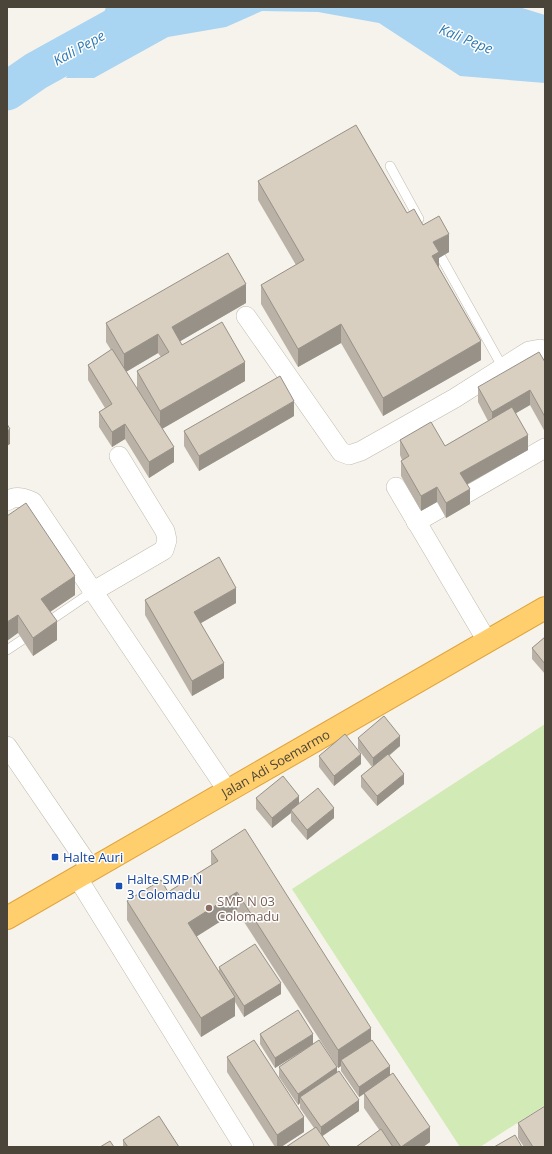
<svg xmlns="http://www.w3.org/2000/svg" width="552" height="1154" font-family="'Open Sans',sans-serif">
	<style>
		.green { fill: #d2eab5 }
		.water { fill: #a9d4f2 }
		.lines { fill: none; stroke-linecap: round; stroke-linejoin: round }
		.river { stroke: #a9d4f2; stroke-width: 39 }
		.lane-casing { stroke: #c2bbae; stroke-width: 10 }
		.street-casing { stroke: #c2bbae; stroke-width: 20 }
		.highway-casing { stroke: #e0a43c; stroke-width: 24 }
		.lane { stroke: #fff; stroke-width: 9 }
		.street { stroke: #fff; stroke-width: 19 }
		.highway { stroke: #ffcf6e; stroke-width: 22 }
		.wall { fill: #bab2a6; fill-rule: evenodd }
		.shaded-wall { fill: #979187 }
		.building { fill: #d8cfc1; stroke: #979187 }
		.transit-dot { fill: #1a4fb4; stroke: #fff; stroke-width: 1.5 }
		.education-dot { fill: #8d6e63; stroke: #fff; stroke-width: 1.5 }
		.labels { text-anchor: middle; stroke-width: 3; stroke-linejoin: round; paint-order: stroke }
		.street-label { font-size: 13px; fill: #4b4439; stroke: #fff }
		.transit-label { font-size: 13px; fill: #164399; stroke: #fff; text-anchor: start }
		.education-label { font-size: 13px; fill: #785e54; stroke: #fff; text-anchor: start }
		.water-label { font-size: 14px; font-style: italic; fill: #2e7ab2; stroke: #fff }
	</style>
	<rect width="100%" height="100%" fill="#f6f3ec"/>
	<!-- green -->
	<polygon class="green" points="545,724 545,1105 480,1147 460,1147 292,889"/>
	<!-- water -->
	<polygon class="water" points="106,7 519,7 545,15 545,83 460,76 379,23 318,12 262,11 226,27 168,37 94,78 66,78 73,65 96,38"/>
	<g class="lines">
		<!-- river -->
		<polyline class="river" points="7,91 36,71 152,7"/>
		<defs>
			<g id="lane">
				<polyline points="390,166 419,219"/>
				<polyline points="441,257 503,368"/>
				<polyline points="45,624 92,592"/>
				<polyline points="7,650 22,640"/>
			</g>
			<g id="street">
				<polyline points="246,316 341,452 349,455 361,451 455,398 529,351 540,349 545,351"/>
				<polyline points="396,487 487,641"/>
				<polyline points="465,494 545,448"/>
				<path d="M7,501C16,495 24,498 33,502L227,790"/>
				<polyline points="416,522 439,509"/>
				<polyline points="92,592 164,550 167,540 165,531 119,456"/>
				<polyline points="7,746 91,869"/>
				<polyline points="77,877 244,1147"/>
			</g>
			<g id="highway">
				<path id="s1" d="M7,918L545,608"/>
			</g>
		</defs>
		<!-- lane casing -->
		<use href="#lane" class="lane-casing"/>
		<!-- street casing -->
		<use href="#street" class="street-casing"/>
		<!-- highway casing -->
		<use href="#highway" class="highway-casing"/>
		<!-- lane -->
		<use href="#lane" class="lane"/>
		<!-- street -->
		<use href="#street" class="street"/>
		<!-- highway -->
		<use href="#highway" class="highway"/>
	</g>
	<!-- wall -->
	<g class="wall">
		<polygon points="258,181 407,213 423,225 449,252 439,258 439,268 481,360 383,416 341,343 298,367 261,304 261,285 296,265 258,200"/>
		<path d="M246,303L180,341L182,345L245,381L162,429L174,462L149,478L125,439L112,447L99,427V412L105,408L88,380V365L111,350L106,342V323ZM158,353L161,357L137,371V389L126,372Z"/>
		<polygon points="545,362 545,432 530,405 516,413 528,450 467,485 470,504 446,518 437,502 421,511 401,476 401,461 402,460 400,455 400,440 445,446 488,421 478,402 478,387"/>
		<polygon points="294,416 199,471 184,446 184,431"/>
		<polygon points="7,516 75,595 50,612 57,640 33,656 18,633"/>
		<polygon points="145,600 236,603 201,623 224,678 192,696 145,615"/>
		<polygon points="545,637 545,674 532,659 532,648"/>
		<polygon points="358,738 400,746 389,756 404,784 377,806 361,787 361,776 372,767 358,749"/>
		<polygon points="319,756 361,764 334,786 319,767"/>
		<polygon points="256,798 299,803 334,818 307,840 291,821 291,813 272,828 256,809"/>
		<polygon points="211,851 371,1040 390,1076 430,1142 423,1147 356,1147 380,1131 364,1108 364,1094 359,1097 341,1071 341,1066 338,1068 237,911 196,936 219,972 219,967 281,994 244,1017 235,1002 235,1016 201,1037 127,920 127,901 168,892 211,865"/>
		<polygon points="260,1034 313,1044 337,1072 359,1111 322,1136 314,1128 300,1108 300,1103 298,1105 279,1077 279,1067 306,1049 275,1068 260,1044"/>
		<polygon points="227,1057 304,1132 281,1147 275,1147 227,1072"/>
		<polygon points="518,1123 545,1147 524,1147 518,1138"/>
		<polygon points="123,1140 179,1147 123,1147"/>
	</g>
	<!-- shaded-wall -->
	<g class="shaded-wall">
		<polygon points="449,234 449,252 439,258 439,270 432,256 433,242"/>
		<polygon points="246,284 246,303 172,346 172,327"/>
		<polygon points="341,324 341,343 298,367 298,349"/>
		<polygon points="158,334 158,353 124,373 124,354"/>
		<polygon points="481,341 481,360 383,416 383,398"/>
		<polygon points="245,362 245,381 160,430 160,411"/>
		<polygon points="530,390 530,405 492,427 492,412"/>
		<polygon points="294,401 294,416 199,471 199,456"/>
		<polygon points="125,424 125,439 112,447 112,432"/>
		<polygon points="10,429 10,444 7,446 7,431"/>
		<polygon points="528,435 528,450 460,488 460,473"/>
		<polygon points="174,447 174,462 149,478 149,462"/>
		<polygon points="437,487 437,502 421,511 421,496"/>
		<polygon points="470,489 470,504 446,518 446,503"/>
		<polygon points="75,576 75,595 41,618 41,599"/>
		<polygon points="236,588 236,603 194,627 194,612"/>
		<polygon points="18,615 18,633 7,641 7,622"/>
		<polygon points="57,621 57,640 33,656 33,638"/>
		<polygon points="224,663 224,678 192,696 192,681"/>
		<polygon points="400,736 400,746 373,768 373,758"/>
		<polygon points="361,754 361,764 334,786 334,776"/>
		<polygon points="404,774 404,784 377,806 377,796"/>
		<polygon points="299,796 299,806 291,810 291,813 272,828 272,818"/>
		<polygon points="334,808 334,818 307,840 307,830"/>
		<polygon points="237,892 237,911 188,942 188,923"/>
		<polygon points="281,983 281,994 244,1017 244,1006"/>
		<polygon points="235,997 235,1016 201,1037 201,1018"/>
		<polygon points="371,1028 371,1047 341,1060 341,1066 338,1068 338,1050"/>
		<polygon points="313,1034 313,1044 275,1068 275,1058"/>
		<polygon points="390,1066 390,1076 359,1097 359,1087"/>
		<polygon points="337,1067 337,1078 300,1097 300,1103 298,1105 298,1094"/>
		<polygon points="359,1100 359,1111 321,1137 321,1127"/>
		<polygon points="304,1117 304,1132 281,1147 277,1147 277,1135"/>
		<polygon points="430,1127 430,1142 423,1147 401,1147"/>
	</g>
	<!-- building -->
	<g class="building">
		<polygon points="356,125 407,213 414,209 423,225 439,216 449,234 433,242 439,252 432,256 481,341 383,398 341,324 298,349 261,285 304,260 258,181"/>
		<polygon points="228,253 246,284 172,327 182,345 222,322 245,362 160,411 137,371 169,352 158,334 124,354 106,323"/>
		<polygon points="112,349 174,447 149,462 125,424 112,432 99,412 112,404 88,365"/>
		<polygon points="539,352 545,362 545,417 530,390 492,412 478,387"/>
		<polygon points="280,376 294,401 199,456 184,431"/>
		<polygon points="512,407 528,435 460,473 470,489 446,503 437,487 421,496 401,461 409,456 400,440 431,422 445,446"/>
		<polygon points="7,424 10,429 7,431"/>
		<polygon points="26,503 75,576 41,599 57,621 33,638 18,615 7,622 7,516"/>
		<polygon points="219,557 236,588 194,612 224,663 192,681 145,600"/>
		<polygon points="545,637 545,664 532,648"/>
		<polygon points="384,716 400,736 373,758 358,738"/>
		<polygon points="345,734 361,754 334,776 319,756"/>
		<polygon points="388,754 404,774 377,796 361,776"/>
		<polygon points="283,776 299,796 272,818 256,798"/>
		<polygon points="318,788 334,808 307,830 291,810"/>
		<polygon points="245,829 371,1028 338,1050 237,892 188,923 235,997 201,1018 127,901 161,880 168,892 218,861 211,851"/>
		<polygon points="255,944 281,983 244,1006 219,967"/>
		<polygon points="298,1010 313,1034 275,1058 260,1034"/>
		<polygon points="254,1040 304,1117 277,1135 227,1057"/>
		<polygon points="319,1040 337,1067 298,1094 279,1067"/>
		<polygon points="372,1040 390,1066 359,1087 341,1060"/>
		<polygon points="339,1071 359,1100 321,1127 300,1097"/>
		<polygon points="393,1073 430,1127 401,1147 364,1093"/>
		<polygon points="545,1106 545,1147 533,1147 518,1123"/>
		<polygon points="159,1116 179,1147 128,1147 123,1140"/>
		<polygon points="316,1127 330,1147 286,1147"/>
		<polygon points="381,1129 393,1147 356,1147"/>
		<polygon points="515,1135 522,1147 494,1147"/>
		<polygon points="110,1141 114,1147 100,1147"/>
	</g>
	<!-- markers -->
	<g class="transit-dot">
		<rect x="51" y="853" width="8" height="8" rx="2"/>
		<rect x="115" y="882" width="8" height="8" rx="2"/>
	</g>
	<circle class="education-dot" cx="209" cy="908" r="4"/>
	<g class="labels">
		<!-- street labels -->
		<g class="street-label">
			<text dy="5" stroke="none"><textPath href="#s1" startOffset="310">Jalan Adi Soemarmo</textPath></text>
		</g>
		<!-- transit labels -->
		<g class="transit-label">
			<text x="63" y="862">Halte Auri</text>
			<text x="127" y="884">Halte SMP N<tspan x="127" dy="15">3 Colomadu</tspan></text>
		</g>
		<!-- education labels -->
		<g class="education-label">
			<text x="217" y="906">SMP N 03<tspan x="217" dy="15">Colomadu</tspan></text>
		</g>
		<!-- water labels -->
		<g class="water-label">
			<text transform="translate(466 39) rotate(22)" y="5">Kali Pepe</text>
			<text transform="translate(79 48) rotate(-29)" y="5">Kali Pepe</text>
		</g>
	</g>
	<!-- border -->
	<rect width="552" height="1154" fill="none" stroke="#4b4439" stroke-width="16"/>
</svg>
